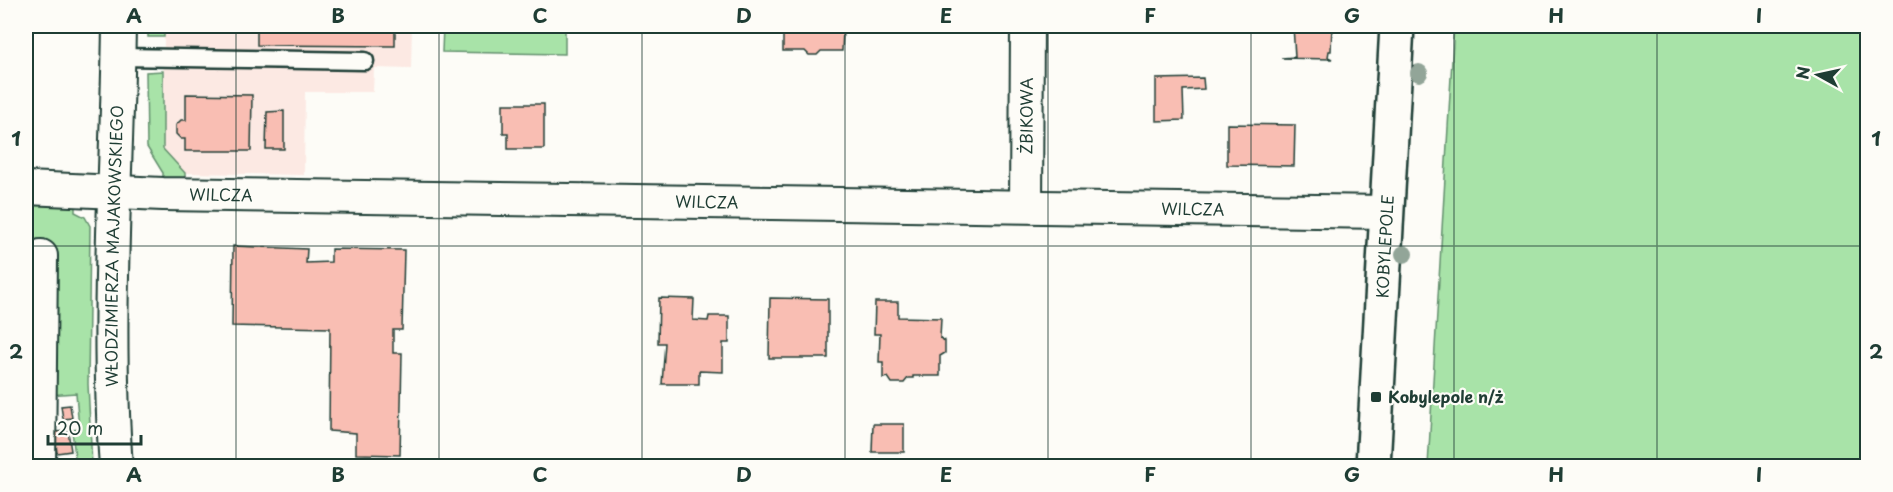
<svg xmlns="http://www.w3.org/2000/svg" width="1893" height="492" font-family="'Playpen Sans',sans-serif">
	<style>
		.built { fill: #fce9e3 }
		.green { fill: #a8e3a8; stroke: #64906e; stroke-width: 1.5 }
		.building { fill: #f9beb3; stroke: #1f3d34; stroke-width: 1.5 }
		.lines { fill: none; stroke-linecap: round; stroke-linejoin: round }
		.service-casing { stroke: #1f3d34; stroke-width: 21 }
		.minor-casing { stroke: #1f3d34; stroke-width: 36 }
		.tertiary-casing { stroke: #1f3d34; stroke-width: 38 }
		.service { stroke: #fdfcf7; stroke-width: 16 }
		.minor { stroke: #fdfcf7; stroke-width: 32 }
		.tertiary { stroke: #fdfcf7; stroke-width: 33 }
		.tree { fill: #92a598 }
		.grid { fill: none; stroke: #1f3d34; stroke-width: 1.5; stroke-opacity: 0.55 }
		.poi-dot { fill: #1f3d34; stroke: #fdfcf7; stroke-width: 2 }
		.labels { text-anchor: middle; stroke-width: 4.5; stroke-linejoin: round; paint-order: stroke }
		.street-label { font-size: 16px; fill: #1f3d34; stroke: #fdfcf7 }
		.poi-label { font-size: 16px; font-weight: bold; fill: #1f3d34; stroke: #fdfcf7; text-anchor: start }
		.neatline { fill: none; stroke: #1f3d34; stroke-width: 2 }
		.grid-label { font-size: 20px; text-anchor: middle; font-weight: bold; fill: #1f3d34 }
	</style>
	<rect width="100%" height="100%" fill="#fdfcf7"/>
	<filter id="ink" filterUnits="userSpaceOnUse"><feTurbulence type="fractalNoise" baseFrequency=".0167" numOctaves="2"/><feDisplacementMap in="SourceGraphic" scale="12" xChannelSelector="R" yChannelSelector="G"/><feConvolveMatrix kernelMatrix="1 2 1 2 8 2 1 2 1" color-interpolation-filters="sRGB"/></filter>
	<g filter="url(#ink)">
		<!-- built -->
		<polygon class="built" points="164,26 412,26 411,69 374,68 373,92 305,92 304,175 185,173 163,150"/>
		<!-- green -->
		<g class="green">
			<rect x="148" y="26" width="16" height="11"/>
			<polygon points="443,26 565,26 565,54 442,52"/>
			<polygon points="1454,26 1867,26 1867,466 1428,466"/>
			<polygon points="163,71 163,149 185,173 185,182 163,182 163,173 147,147 146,72"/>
			<polygon points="26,201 75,202 75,212 85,217 90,226 88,384 92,466 76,466 72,430 79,429 76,393 48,395 26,270"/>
		</g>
		<!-- building -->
		<g class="building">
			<polygon points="257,26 395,26 395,46 257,45"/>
			<polygon points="780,26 846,26 846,31 843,30 842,51 821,51 817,55 809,55 805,51 783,51 783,30 780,30"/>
			<polygon points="1293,26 1332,26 1331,51 1329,51 1328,57 1332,59 1281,58 1295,57"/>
			<polygon points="1203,78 1204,89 1183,90 1184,120 1156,121 1156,79"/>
			<polygon points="186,94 252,95 251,151 185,151 185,139 181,139 176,134 176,125 181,120 186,120"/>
			<polygon points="503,104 544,104 544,149 508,149 508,133 503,133"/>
			<polygon points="284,111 284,149 266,149 267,112"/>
			<polygon points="1227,124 1295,125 1294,166 1227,165"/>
			<polygon points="233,246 307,249 306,263 331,262 331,249 404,250 402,330 393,330 393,353 402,353 400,455 356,454 356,433 329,431 330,328 232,326"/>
			<polygon points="659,298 694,299 693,320 708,321 709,316 729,316 729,343 723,343 723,372 699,371 699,384 662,384 665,343 658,343"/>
			<polygon points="770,298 828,299 828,358 769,358"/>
			<polygon points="875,302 898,302 898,317 941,318 940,338 945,341 945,353 940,356 940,376 913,376 913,378 908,378 904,383 892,383 888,377 883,378 883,362 879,362 880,334 874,334"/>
			<polygon points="70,405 72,418 63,419 61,406"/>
			<polygon points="873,424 904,424 904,452 872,452"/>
			<polygon points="68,431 71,451 57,453 54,432"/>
		</g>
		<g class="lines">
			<defs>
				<polyline id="service" points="119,57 365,61"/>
				<g id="minor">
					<path id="s1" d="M26,188L163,194L1387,212"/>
					<path id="s2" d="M1026,206L1027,26"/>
					<polyline points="39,466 41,256"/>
					<path id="s3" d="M116,466C105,320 117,172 119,26"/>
				</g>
				<g id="tertiary">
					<path id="s4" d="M1373,466L1397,26"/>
				</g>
			</defs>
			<!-- service casing -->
			<use href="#service" class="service-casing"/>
			<!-- minor casing -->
			<use href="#minor" class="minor-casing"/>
			<!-- tertiary casing -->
			<use href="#tertiary" class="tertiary-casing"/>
			<!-- service -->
			<use href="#service" class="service"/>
			<!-- minor -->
			<use href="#minor" class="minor"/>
			<!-- tertiary -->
			<use href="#tertiary" class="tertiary"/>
		</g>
		<!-- trees -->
		<g class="tree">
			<circle cx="1419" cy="73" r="9"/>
			<circle cx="1404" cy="254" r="9"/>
		</g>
	</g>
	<!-- grid -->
	<path class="grid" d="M236,26V466M439,26V466M642,26V466M845,26V466M1048,26V466M1251,26V466M1454,26V466M1657,26V466M26,246H1868"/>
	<!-- markers -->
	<rect class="poi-dot" x="1370" y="391" width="12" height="12" rx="3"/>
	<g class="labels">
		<!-- street labels -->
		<g class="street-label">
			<text dy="6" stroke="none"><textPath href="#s2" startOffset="90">ŻBIKOWA</textPath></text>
			<text dy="6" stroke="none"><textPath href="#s1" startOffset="195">WILCZA</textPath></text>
			<text dy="6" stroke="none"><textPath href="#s1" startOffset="681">WILCZA</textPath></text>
			<text dy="6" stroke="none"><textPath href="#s1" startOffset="1167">WILCZA</textPath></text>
			<text dy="6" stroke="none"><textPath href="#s3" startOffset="220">WŁODZIMIERZA MAJAKOWSKIEGO</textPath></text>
			<text dy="6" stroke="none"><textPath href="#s4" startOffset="220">KOBYLEPOLE</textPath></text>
		</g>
		<!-- poi labels -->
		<g class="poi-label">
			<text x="1388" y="403">Kobylepole n/ż</text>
		</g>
	</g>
	<!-- margin -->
	<rect width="1893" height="492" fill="none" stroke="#fdfcf7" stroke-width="66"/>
	<!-- north arrow -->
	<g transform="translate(1818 75) rotate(278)" stroke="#fdfcf7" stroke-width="4.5" paint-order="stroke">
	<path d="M0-4.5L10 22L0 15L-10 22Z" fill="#1f3d34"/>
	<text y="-9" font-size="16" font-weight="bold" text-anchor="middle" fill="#1f3d34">N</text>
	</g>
	<!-- scale -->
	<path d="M48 435v9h93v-9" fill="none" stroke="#1f3d34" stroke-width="3"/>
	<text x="57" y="435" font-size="18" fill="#1f3d34" stroke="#fdfcf7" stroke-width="4.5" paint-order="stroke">20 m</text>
	<rect x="33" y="33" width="1827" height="426" class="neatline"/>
	<g class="grid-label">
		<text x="134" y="23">A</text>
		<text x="338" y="23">B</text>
		<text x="540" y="23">C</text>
		<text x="744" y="23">D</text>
		<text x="946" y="23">E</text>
		<text x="1150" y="23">F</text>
		<text x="1352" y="23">G</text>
		<text x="1556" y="23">H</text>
		<text x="1759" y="23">I</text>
		<text x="16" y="146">1</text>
		<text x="1876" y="146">1</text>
		<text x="16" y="359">2</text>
		<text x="1876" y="359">2</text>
		<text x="134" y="482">A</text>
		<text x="338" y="482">B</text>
		<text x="540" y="482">C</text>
		<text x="744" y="482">D</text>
		<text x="946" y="482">E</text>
		<text x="1150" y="482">F</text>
		<text x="1352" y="482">G</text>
		<text x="1556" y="482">H</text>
		<text x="1759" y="482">I</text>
	</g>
</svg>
